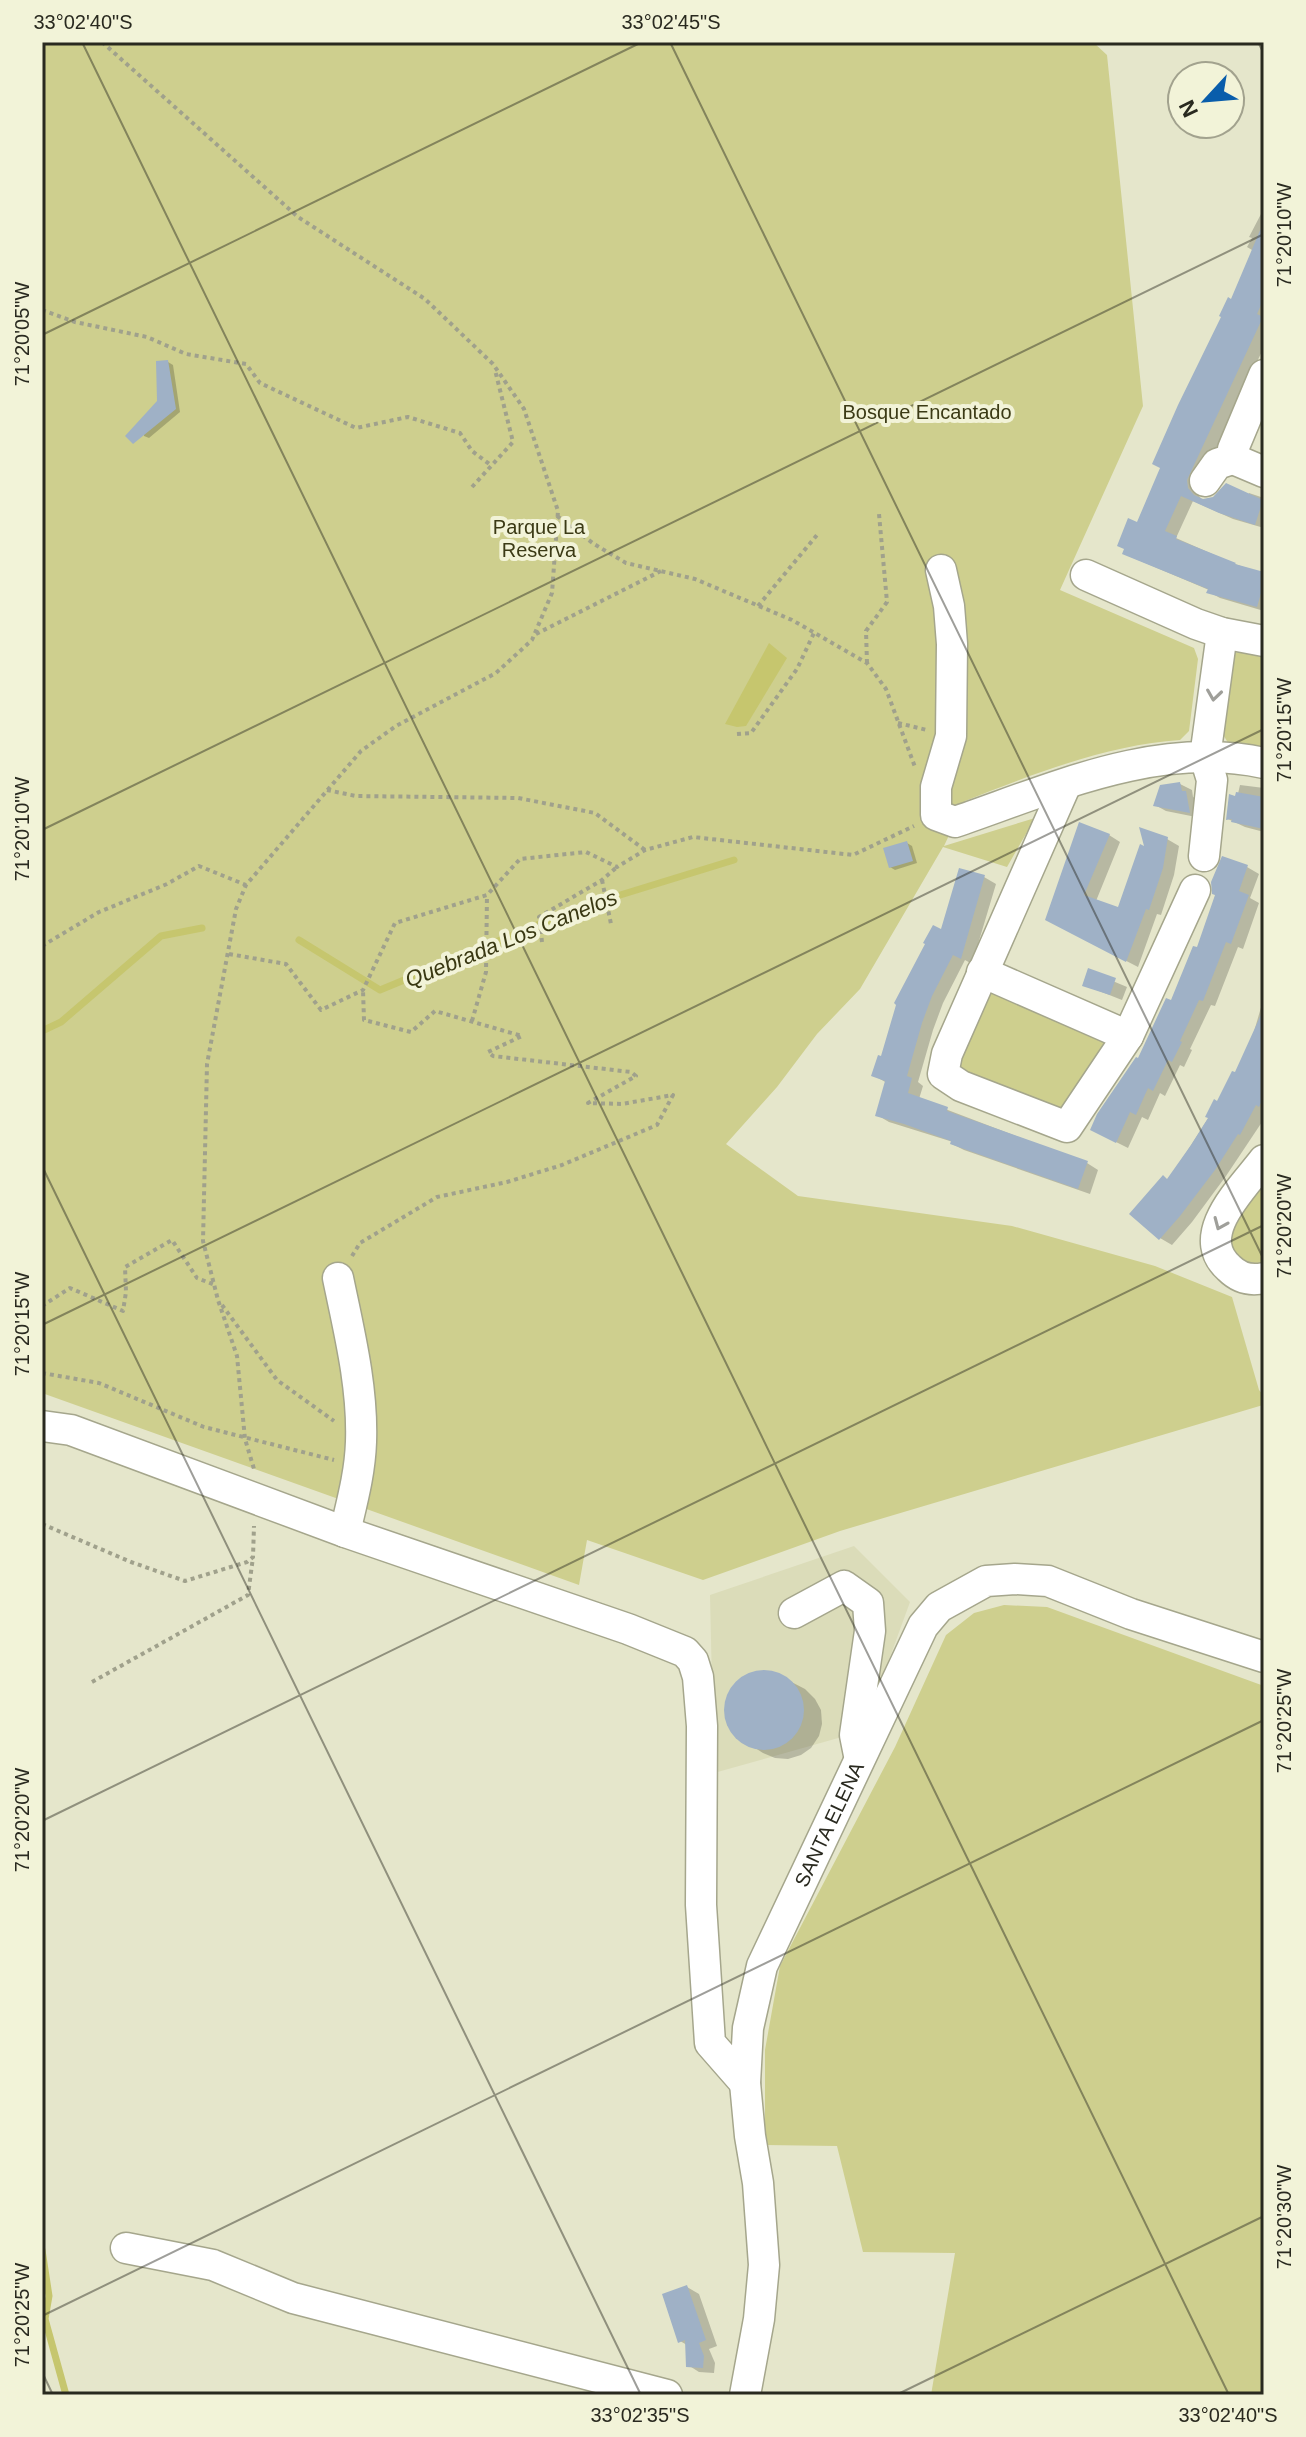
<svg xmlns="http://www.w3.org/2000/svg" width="1306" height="2437" font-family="Helvetica,sans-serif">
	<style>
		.built { fill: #dbdcb9 }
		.green { fill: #cecf8e }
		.water { fill: #c6c66e }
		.shadow { fill: #0003 }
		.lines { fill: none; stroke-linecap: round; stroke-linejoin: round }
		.stream { stroke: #c6c66e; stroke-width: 7 }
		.building { fill: #9fb1c6 }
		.minor-casing { stroke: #a5a68c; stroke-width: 33 }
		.path { stroke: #a0a18c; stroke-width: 4; stroke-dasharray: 4 4; stroke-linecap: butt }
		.minor { stroke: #fff; stroke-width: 30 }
		.oneway { stroke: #9f9f9a }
		.ticks { fill: none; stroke: #29291f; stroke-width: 2; stroke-opacity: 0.45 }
		.labels { text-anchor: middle; stroke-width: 8; stroke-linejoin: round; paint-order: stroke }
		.park-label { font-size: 20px; fill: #3b3a15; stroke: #f2f3d8 }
		.street-label { font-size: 20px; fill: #29291f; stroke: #f2f3d8 }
		.water-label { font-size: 22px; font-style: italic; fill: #393812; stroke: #f2f3d8 }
		.neatline { fill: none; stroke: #29291f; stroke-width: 3 }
		.ticks-label { font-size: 20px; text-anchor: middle; fill: #29291f }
	</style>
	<rect width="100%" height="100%" fill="#e5e6cb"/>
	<!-- built -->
	<polygon class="built" points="854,1546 910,1602 863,1731 714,1773 710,1595"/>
	<!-- green -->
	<g class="green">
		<path d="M42,42H1093L1107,55L1143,406L1060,590L1194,648L1198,659L1189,731L1180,740C1110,744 1030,775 965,801L944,846L1035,818L1007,867L943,847L860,989L817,1034L777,1087L726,1144L798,1196L1012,1226L1155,1266L1232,1297L1259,1390L1264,1396L1261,1399L1263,1405L840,1531L703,1580L587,1540L579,1585L42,1393Z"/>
		<polygon points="1234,652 1264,655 1264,753 1231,748 1221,731"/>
		<polygon points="988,992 1107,1041 1071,1110 1052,1112 956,1067"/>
		<polygon points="1264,1173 1264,1266 1249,1268 1229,1255 1225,1229"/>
		<polygon points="1004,1605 1047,1607 1264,1686 1264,2395 931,2395 955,2253 863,2252 837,2146 765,2145 765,2050 780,1966 895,1747 946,1635 974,1613"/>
	</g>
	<!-- water -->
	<polygon class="water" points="769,643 787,658 746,726 737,727 725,724"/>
	<!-- shadow -->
	<g class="shadow">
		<polygon points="1261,214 1264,216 1264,257 1247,247 1252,238 1249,237"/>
		<polygon points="1264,283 1264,347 1198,486 1199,496 1203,501 1248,496 1249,493 1264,498 1264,528 1233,519 1193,501 1176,538 1235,564 1264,574 1264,611 1220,598 1209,592 1209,590 1124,554"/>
		<polygon points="168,362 173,365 180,412 149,438 144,436 144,418 159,402"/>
		<polygon points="1180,784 1192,790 1193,797 1197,799 1201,818 1166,811 1155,805"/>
		<polygon points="1240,785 1264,788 1264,832 1245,827 1228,819 1237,798"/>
		<polygon points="1109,835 1120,842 1096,901 1119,909 1167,839 1179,846 1174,875 1161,915 1157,914 1138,967 1059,926"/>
		<polygon points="907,843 912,846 917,863 895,870 890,867"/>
		<polygon points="1247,867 1259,874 1250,898 1259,903 1243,949 1238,947 1215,1006 1211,1005 1190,1049 1192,1050 1184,1067 1180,1065 1165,1096 1160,1093 1148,1120 1142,1117 1128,1148 1104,1136 1139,1060"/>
		<polygon points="960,870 984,877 996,884 972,964 965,960 943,1003 933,1030 918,1082 923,1086 919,1099 1087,1163 1098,1170 1090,1194 964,1150 952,1144 953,1142 889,1122 877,1115 887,1083 873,1075 942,932"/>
		<polygon points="1089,971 1127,987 1122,1000 1084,985"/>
		<polygon points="1264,997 1264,1119 1226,1176 1192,1222 1172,1245 1160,1238 1168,1181 1236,1075 1251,1042"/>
		<polygon points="762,1671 774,1673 805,1689 815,1699 821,1710 822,1724 819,1736 811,1748 801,1755 788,1759 775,1758 763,1753 735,1735 729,1724 726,1712 727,1700 732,1689 740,1680 750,1674"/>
		<polygon points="687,2287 699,2294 717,2346 709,2349 715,2363 714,2373 699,2372 688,2365 687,2345 680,2341"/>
	</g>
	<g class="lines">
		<!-- stream -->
		<g class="stream">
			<polyline points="299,940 380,990 578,908 734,860"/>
			<polyline points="42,1031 61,1022 161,936 202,928"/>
			<polyline points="42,2250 49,2296 45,2319 66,2395"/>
		</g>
	</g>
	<!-- building -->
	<g class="building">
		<polygon points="1264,221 1264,298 1257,314 1263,317 1187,480 1188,488 1194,495 1203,499 1213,497 1226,483 1263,500 1255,525 1219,513 1181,496 1165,531 1177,536 1176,539 1236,563 1235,564 1264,572 1264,583 1257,607 1206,593 1208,589 1122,554 1124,549 1117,546 1128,518 1137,522 1160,468 1152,464 1178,405 1221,317 1219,316 1228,297 1231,299"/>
		<polygon points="168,360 176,409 133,444 125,436 157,401 156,361"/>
		<polygon points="1180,782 1182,791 1186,791 1190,813 1153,806 1160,785"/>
		<polygon points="1236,792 1264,797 1264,829 1231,822 1232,819 1226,820 1229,794 1235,796"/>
		<polygon points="1079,822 1110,834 1084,895 1118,907 1140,844 1144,846 1139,827 1168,837 1163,868 1149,910 1146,909 1126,962 1045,920"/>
		<polygon points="907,841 913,861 889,868 883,848"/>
		<polygon points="1222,856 1248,865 1239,891 1249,895 1231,944 1226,942 1203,1001 1199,1000 1180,1041 1182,1042 1172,1062 1168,1060 1153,1091 1148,1088 1136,1115 1130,1112 1116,1143 1090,1130 1097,1114 1136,1057 1138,1058 1166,998 1171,1000 1193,946 1197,947 1215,895 1212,894 1211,882"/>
		<polygon points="959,868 985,875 961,959 953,955 932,996 922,1023 907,1076 912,1078 908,1093 948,1107 947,1111 1088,1161 1078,1189 950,1144 951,1141 904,1124 875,1116 885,1081 871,1076 878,1055 881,1056 896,1005 894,1003 925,944 923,943 933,925 941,929"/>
		<polygon points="1088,968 1116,978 1110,995 1082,986"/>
		<polygon points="1264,1008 1264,1096 1259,1107 1256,1105 1240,1135 1238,1134 1215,1170 1180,1216 1159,1240 1129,1214 1163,1175 1167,1179 1191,1145 1208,1118 1205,1117 1214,1099 1217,1101 1232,1071 1235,1072"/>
		<circle cx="764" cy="1710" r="40"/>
		<polygon points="687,2285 706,2340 699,2343 704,2356 703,2368 686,2367 685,2340 678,2343 662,2294"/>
	</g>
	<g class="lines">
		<defs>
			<g id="minor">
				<polyline points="1264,375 1233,449 1238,461 1264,472"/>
				<polyline points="1205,481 1217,464 1235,458"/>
				<path d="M941,570L949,606L952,644L951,736L936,787V815L955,822C1054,788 1158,740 1264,763"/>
				<polyline points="1086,575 1196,624 1222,633 1264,641"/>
				<polyline points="1066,784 947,1054 943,1074 961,1086 1067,1127 1128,1036 1195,890"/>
				<polyline points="1204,856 1212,780 1205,757 1222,633"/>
				<polyline points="982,972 1128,1036"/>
				<path d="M1264,1160C1243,1188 1192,1235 1229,1268C1239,1278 1251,1281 1264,1278"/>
				<path d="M338,1278C349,1331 363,1387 361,1442C360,1473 352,1502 345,1532"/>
				<polyline points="42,1426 71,1430 345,1532 628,1629 685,1652 693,1661 698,1677 702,1726 701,1905 710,2043 745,2083"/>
				<polyline points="794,1613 844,1586 868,1603 870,1631 855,1735 859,1755"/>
				<polyline points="126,2248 213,2265 293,2298 667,2395"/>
				<path id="s1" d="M745,2395L759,2319L764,2265L758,2183L750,2136L745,2083L748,2028L762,1966L923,1626L939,1607L986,1581L1015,1579L1048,1581L1131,1614L1264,1657"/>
			</g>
		</defs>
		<!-- minor casing -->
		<use href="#minor" class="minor-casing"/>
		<!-- path -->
		<g class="path">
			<polyline points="102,42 298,217 425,299 493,364 524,409 558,511 552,593 532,640 496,673 396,726 361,751 246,885 236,909 207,1064 203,1241 218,1300 237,1356 245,1439 254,1469"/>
			<polyline points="42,310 75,322 147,337 186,354 246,364 260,383 356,428 408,417 460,433 472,451 492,466"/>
			<polyline points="472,487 513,442 495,370"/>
			<polyline points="557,516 594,544 626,563 695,579 792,620 867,663 886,689 915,767"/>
			<polyline points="758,606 817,535"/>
			<polyline points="536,634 661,571"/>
			<polyline points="867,663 866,631 887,602 879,514"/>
			<polyline points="898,723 927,730"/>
			<polyline points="737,734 751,733 797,669 814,633"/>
			<polyline points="327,790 356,796 518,798 595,813 645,850"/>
			<polyline points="602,880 611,924"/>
			<polyline points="542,942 539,917 602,880 617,867"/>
			<polyline points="42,946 99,912 167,884 199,866 246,885"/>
			<polyline points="229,954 286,964 321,1010 363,990 395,923 487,895 520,859 586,852 617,867 645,850 693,837 853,855 914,826"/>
			<polyline points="472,1021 486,972 487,895"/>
			<polyline points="352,1256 360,1243 437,1197 507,1182 562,1165 657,1125 673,1095 622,1104 588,1103 636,1076 631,1072 493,1056 488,1052 522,1036 435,1011 411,1032 364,1020 363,990"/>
			<polyline points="222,1305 277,1380 334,1421"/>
			<polyline points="42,1306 70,1288 123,1311 126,1292 125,1267 172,1240 197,1278 215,1285"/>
			<polyline points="42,1373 99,1383 204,1427 334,1460"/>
			<polyline points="42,1524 131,1562 185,1581 247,1562 253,1557 254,1526"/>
			<polyline points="92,1682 248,1595 253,1557"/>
		</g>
		<!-- minor -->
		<use href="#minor" class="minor"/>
	</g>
	<!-- one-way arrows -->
	<defs><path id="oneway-chevron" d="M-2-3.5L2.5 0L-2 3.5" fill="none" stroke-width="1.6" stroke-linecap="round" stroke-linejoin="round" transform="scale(2)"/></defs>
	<g class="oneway">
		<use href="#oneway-chevron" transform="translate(1214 695) rotate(98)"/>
		<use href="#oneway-chevron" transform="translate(1220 1224) rotate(113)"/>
	</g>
	<!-- ticks -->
	<path class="ticks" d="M82,42L1229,2395M670,42L1264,1260M1258,42L1264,54M42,335L642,42M42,830L1264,234M42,1166L641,2395M42,1325L1264,729M42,1821L1264,1225M42,2316L1264,1720M42,2372L53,2395M896,2395L1264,2216"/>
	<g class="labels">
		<!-- park labels -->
		<g class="park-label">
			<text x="927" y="419">Bosque Encantado</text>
			<text x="539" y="534">Parque La<tspan x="539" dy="23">Reserva</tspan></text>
		</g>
		<!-- street labels -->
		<g class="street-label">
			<text dy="7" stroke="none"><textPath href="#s1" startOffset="590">SANTA ELENA</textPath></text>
		</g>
		<!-- water labels -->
		<g class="water-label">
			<text transform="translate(511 938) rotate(-22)" y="8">Quebrada Los Canelos</text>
		</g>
	</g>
	<!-- border -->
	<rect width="1306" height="2437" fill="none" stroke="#f2f3d8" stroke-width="88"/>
	<!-- north arrow -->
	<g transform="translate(1206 100) rotate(244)"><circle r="38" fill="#f2f3d8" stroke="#a2a28e" stroke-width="2"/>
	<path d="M0-6L14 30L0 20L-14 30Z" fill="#095dab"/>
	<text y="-12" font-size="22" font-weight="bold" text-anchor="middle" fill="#29291f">N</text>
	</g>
	<rect x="44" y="44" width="1218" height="2349" class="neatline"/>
	<g class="ticks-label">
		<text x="83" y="29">33°02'40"S</text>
		<text x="671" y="29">33°02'45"S</text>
		<text transform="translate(1284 235) rotate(-90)" y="7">71°20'10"W</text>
		<text transform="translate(22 334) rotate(-90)" y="7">71°20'05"W</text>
		<text transform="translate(1284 730) rotate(-90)" y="7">71°20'15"W</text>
		<text transform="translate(22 829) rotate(-90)" y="7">71°20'10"W</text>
		<text transform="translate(1284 1226) rotate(-90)" y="7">71°20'20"W</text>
		<text transform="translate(22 1324) rotate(-90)" y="7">71°20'15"W</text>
		<text transform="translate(1284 1721) rotate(-90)" y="7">71°20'25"W</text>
		<text transform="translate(22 1820) rotate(-90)" y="7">71°20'20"W</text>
		<text transform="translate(1284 2217) rotate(-90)" y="7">71°20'30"W</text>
		<text transform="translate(22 2315) rotate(-90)" y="7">71°20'25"W</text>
		<text x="640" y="2422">33°02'35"S</text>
		<text x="1228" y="2422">33°02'40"S</text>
	</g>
</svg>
